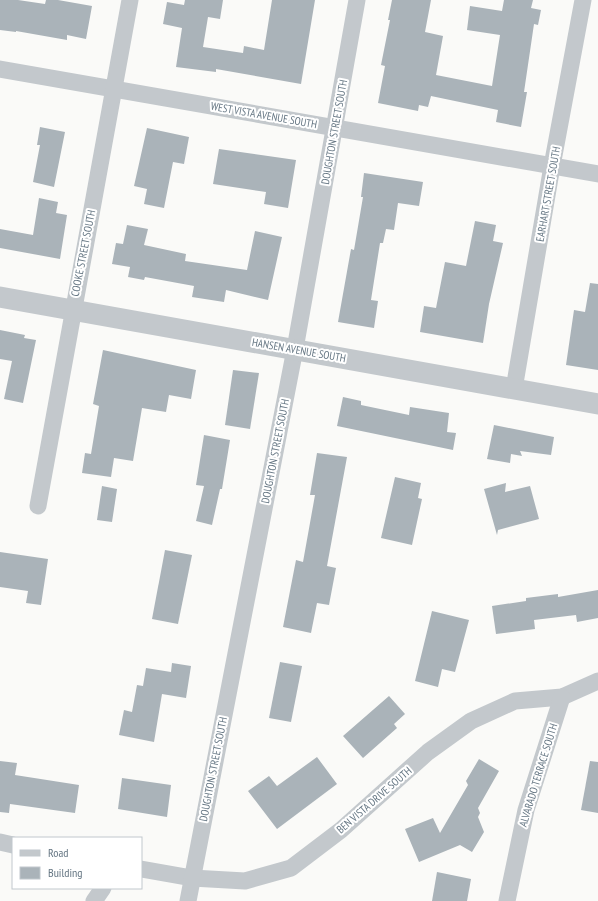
<svg xmlns="http://www.w3.org/2000/svg" width="598" height="901" font-family="'PT Sans Narrow',sans-serif">
	<style>
		.building { fill: #aab3b9 }
		.lines { fill: none; stroke-linecap: round; stroke-linejoin: round }
		.minor { stroke: #c3c8cc; stroke-width: 17 }
		.tertiary { stroke: #c3c8cc; stroke-width: 21 }
		.labels { text-anchor: middle; stroke-width: 4; stroke-linejoin: round; paint-order: stroke }
		.street-label { font-size: 11px; fill: #657683; stroke: #fff }
	</style>
	<rect width="100%" height="100%" fill="#fafaf8"/>
	<!-- building -->
	<g class="building">
		<polygon points="0,0 18,0 45,4 46,0 58,0 92,6 86,39 67,35 67,40 16,31 16,32 0,30"/>
		<polygon points="185,0 223,0 220,19 208,17 203,47 243,53 244,46 264,50 272,0 315,0 301,84 216,69 216,72 176,67 182,28 163,24 167,2 184,5"/>
		<polygon points="392,0 431,0 425,32 443,36 436,75 492,86 500,35 467,30 470,6 502,11 504,0 533,0 531,8 541,10 538,25 534,24 524,92 527,92 521,127 496,122 498,110 431,96 428,107 419,105 418,111 378,103 385,66 381,65 390,20 388,20"/>
		<polygon points="40,127 65,132 54,187 33,182 40,145 37,145"/>
		<polygon points="147,128 189,137 184,164 173,162 164,208 144,204 147,189 134,186"/>
		<polygon points="219,149 296,160 288,208 264,204 266,192 213,184"/>
		<polygon points="364,173 423,182 419,206 398,203 394,230 386,229 383,243 380,243 371,300 378,301 374,328 338,322 351,249 354,250 363,197 361,197"/>
		<polygon points="39,198 58,202 56,213 67,215 60,259 0,248 0,229 33,235"/>
		<polygon points="475,221 496,225 493,241 503,243 489,304 483,343 420,332 424,306 436,308 445,262 466,266"/>
		<polygon points="127,225 148,229 144,245 186,254 185,261 247,270 255,231 282,237 268,300 226,290 224,302 192,297 194,286 145,277 144,280 128,277 130,267 112,264 116,243 123,244"/>
		<polygon points="590,283 598,284 598,370 566,365 574,310 585,312"/>
		<polygon points="0,330 25,335 24,338 36,340 23,403 4,399 12,361 0,359"/>
		<polygon points="103,350 196,370 191,399 169,395 166,412 142,408 133,461 114,458 111,477 82,473 85,453 91,454 99,406 93,404"/>
		<polygon points="233,370 259,373 250,429 225,425"/>
		<polygon points="343,397 361,401 361,405 409,415 410,407 449,413 447,432 456,433 453,450 337,426"/>
		<polygon points="494,425 554,437 551,455 520,451 522,456 511,454 510,463 487,459"/>
		<polygon points="204,435 230,440 222,489 220,489 212,525 196,521 204,486 196,485"/>
		<polygon points="317,453 347,457 327,566 336,568 329,605 317,603 311,633 283,627 296,560 303,562 315,495 310,495"/>
		<polygon points="395,477 421,483 418,498 422,499 412,545 381,538"/>
		<polygon points="506,483 505,492 530,486 539,519 498,530 497,535 484,489"/>
		<polygon points="102,486 117,489 112,522 97,520"/>
		<polygon points="165,550 192,555 178,624 152,619"/>
		<polygon points="0,552 48,559 41,605 26,603 28,591 0,587"/>
		<polygon points="598,590 598,618 577,622 576,615 534,620 535,629 496,634 492,606 526,601 526,598 558,594 558,597"/>
		<polygon points="432,611 469,620 455,672 442,669 438,687 415,681"/>
		<polygon points="280,662 302,666 291,722 269,718"/>
		<polygon points="172,663 191,666 186,698 162,694 154,742 119,735 124,710 132,712 137,685 143,686 146,668 171,672"/>
		<polygon points="389,696 405,714 394,724 397,728 363,758 343,736"/>
		<polygon points="317,757 337,784 277,829 248,791 269,776 277,786"/>
		<polygon points="479,759 499,771 478,808 480,813 478,817 484,832 472,852 460,845 419,862 405,829 433,818 440,833 468,785 466,781"/>
		<polygon points="0,761 17,763 15,775 79,785 75,813 10,804 9,813 0,812"/>
		<polygon points="590,761 598,762 598,813 581,810"/>
		<polygon points="122,778 171,785 167,817 118,809"/>
		<polygon points="437,872 471,879 467,901 432,901"/>
	</g>
	<g class="lines">
		<!-- minor -->
		<g class="minor">
			<polyline points="0,69 598,174"/>
			<polyline points="514,389 552,166 583,0"/>
			<polyline points="38,506 130,0"/>
			<polyline points="0,842 13,845"/>
			<polyline points="141,869 192,878 245,881 291,868 341,830 428,752 471,721 515,701 562,697 598,681"/>
			<polyline points="94,901 103,888"/>
			<polyline points="188,901 295,349 357,0"/>
			<polyline points="507,901 526,810 562,697"/>
		</g>
		<!-- tertiary -->
		<polyline class="tertiary" points="0,297 598,404"/>
	</g>
	<g class="labels">
		<!-- street labels -->
		<g class="street-label">
			<text transform="translate(264 115) rotate(10)" y="4">WEST VISTA AVENUE SOUTH</text>
			<text transform="translate(334 132) rotate(-80)" y="4">DOUGHTON STREET SOUTH</text>
			<text transform="translate(548 194) rotate(-80)" y="4">EARHART STREET SOUTH</text>
			<text transform="translate(83 253) rotate(-79)" y="4">COOKE STREET SOUTH</text>
			<text transform="translate(299 350) rotate(10)" y="4">HANSEN AVENUE SOUTH</text>
			<text transform="translate(275 451) rotate(-79)" y="4">DOUGHTON STREET SOUTH</text>
			<text transform="translate(213 769) rotate(-79)" y="4">DOUGHTON STREET SOUTH</text>
			<text transform="translate(538 775) rotate(-73)" y="4">ALVARADO TERRACE SOUTH</text>
			<text transform="translate(374 800) rotate(-41)" y="4">BEN VISTA DRIVE SOUTH</text>
		</g>
	</g>
	<!-- legend -->
	<rect x="12" y="837" width="130" height="52" fill="#ffffff" stroke="#c1c8cd"/>
	<rect x="20" y="850" width="20" height="6" fill="#c3c8cc" stroke="#c1c8cd"/>
	<text x="48" y="857" font-size="12" fill="#657683">Road</text>
	<rect x="20" y="867" width="20" height="12" fill="#aab3b9" stroke="#c1c8cd"/>
	<text x="48" y="877" font-size="12" fill="#657683">Building</text>
</svg>
